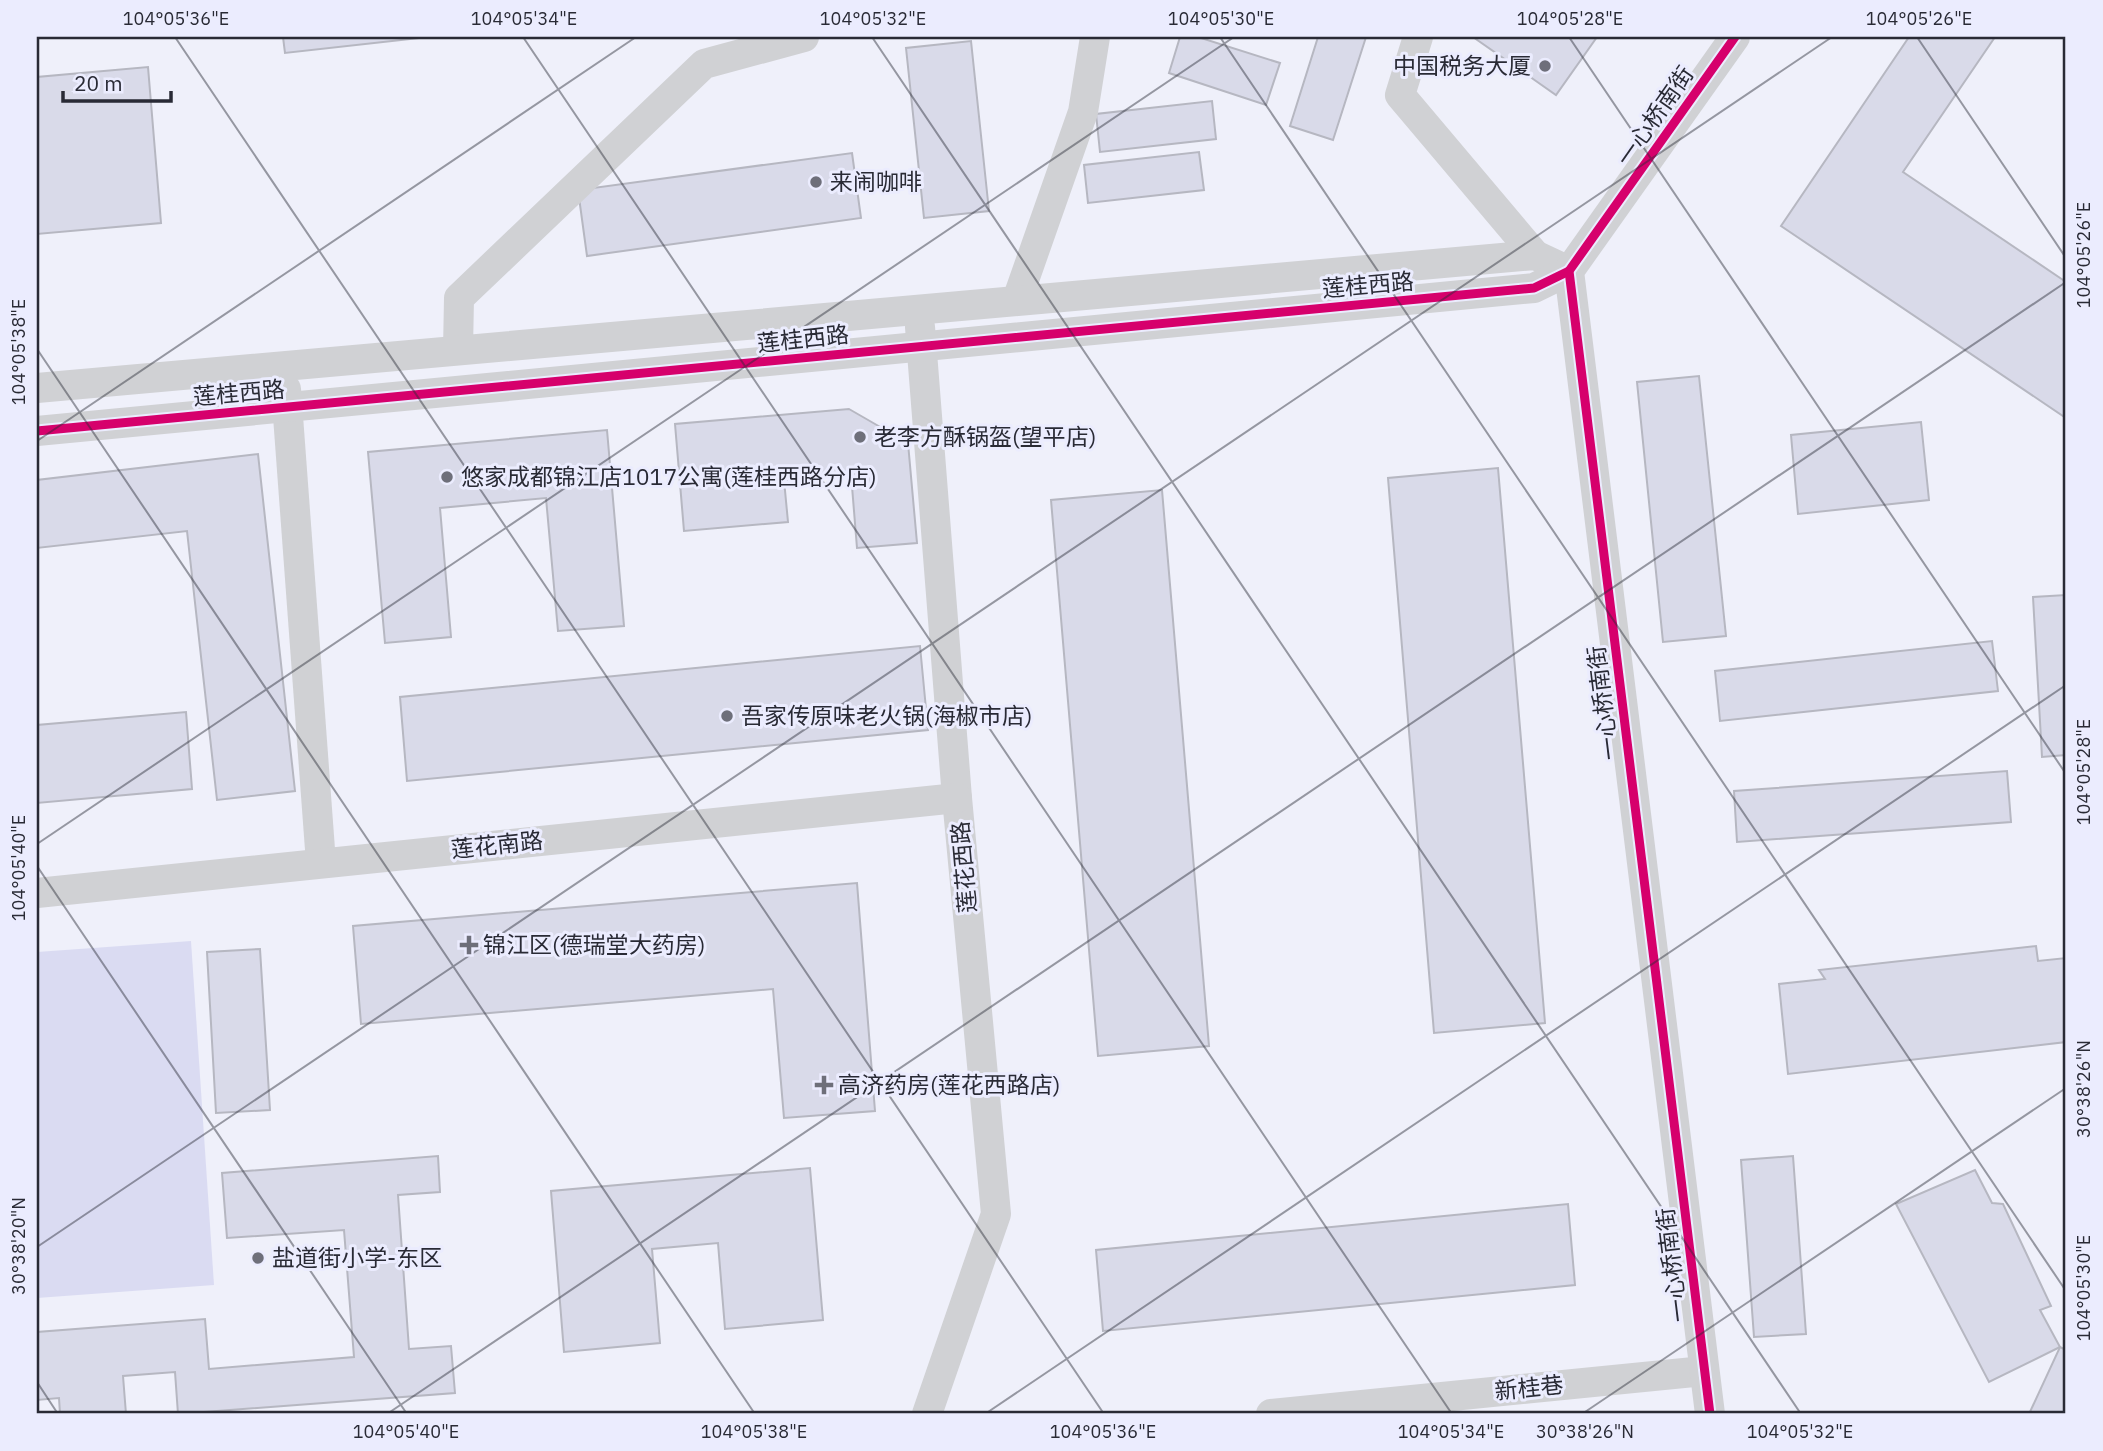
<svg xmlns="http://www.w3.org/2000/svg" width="2103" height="1451" font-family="'IBM Plex Sans','Noto Sans SC',sans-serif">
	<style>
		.green { fill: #dadbf2 }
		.building { fill: #d9dae9; stroke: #b6b7c1; stroke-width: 2 }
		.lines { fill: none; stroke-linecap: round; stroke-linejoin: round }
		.minor { stroke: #d0d1d4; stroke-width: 30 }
		.cycleway-casing { stroke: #ebecfe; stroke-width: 13 }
		.cycleway { stroke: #d6006c; stroke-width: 9 }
		.ticks { fill: none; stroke: #292a35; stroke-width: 2; stroke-opacity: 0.45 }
		.poi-dot { fill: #6e6f7a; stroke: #ebecfe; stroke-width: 2.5 }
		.labels { text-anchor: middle; stroke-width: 6; stroke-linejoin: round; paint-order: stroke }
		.poi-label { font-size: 23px; fill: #292a35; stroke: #ebecfe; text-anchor: start }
		.street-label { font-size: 23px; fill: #292a35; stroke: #ebecfe }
		.neatline { fill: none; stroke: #292a35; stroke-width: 2.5 }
		.ticks-label { font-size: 18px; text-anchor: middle; fill: #292a35 }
	</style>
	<rect width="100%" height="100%" fill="#eff0fa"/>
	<!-- green -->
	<polygon class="green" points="191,941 214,1285 37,1298 37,952"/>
	<!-- building -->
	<g class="building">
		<polygon points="283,37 428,37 285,53"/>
		<polygon points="1180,37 1198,37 1280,63 1266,105 1169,73"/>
		<polygon points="1318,37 1366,37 1333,140 1290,126"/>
		<polygon points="1473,37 1597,37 1556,95"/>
		<polygon points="1909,37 1995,37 1903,172 2066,282 2066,418 1781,226"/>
		<polygon points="971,41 989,211 924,218 906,48"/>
		<polygon points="148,67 161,223 37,234 37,77"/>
		<polygon points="1212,101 1216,139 1100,152 1096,114"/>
		<polygon points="1199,152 1204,190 1088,203 1084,165"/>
		<polygon points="852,153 861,218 587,256 578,190"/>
		<polygon points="1699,376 1726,636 1663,642 1637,382"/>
		<polygon points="849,409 908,443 917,543 857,548 851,474 784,480 788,522 684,531 675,424"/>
		<polygon points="1921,422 1929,500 1798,514 1791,435"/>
		<polygon points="607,430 624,626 558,631 546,498 440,508 451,637 385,643 368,452"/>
		<polygon points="258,454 295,791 217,800 187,531 37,548 37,480"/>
		<polygon points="1498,468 1545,1023 1434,1033 1388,478"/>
		<polygon points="1162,490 1209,1046 1098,1056 1051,500"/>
		<polygon points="2066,595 2066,755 2042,757 2033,597"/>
		<polygon points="1992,641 1998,691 1720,721 1715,671"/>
		<polygon points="920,646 928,730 407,781 400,697"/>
		<polygon points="186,712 192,789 37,803 37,725"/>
		<polygon points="2007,771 2011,822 1737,842 1734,791"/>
		<polygon points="857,883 875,1111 784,1118 773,989 361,1024 353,926"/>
		<polygon points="2036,946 2038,961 2066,958 2066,1042 1788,1074 1779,984 1825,979 1819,970"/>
		<polygon points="260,949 270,1110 216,1113 207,952"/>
		<polygon points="438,1156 440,1192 398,1195 409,1349 451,1346 455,1393 178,1414 175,1372 123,1376 126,1414 60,1414 59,1398 37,1400 37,1332 205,1319 209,1369 354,1357 344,1230 227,1238 222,1173"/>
		<polygon points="1793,1156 1806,1334 1754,1337 1741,1160"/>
		<polygon points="810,1168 823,1320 725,1329 718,1243 652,1249 660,1343 564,1352 551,1191"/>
		<polygon points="1975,1170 1992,1203 2003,1204 2051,1306 2040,1310 2060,1347 1989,1382 1896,1204"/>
		<polygon points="1568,1204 1575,1285 1103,1331 1096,1250"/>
		<polygon points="2060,1347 2066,1350 2066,1414 2029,1414"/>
	</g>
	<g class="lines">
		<!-- minor -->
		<g class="minor">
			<polyline points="1418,37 1400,95 1535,255"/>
			<polyline points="1017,300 1083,112 1095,37"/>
			<polyline points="920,327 957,798 996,1214 927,1414"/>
			<polyline points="458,350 459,298 704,64 804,37"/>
			<polyline points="37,388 1535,255 1569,271"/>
			<polyline points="286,389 321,863"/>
			<polyline points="37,431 1534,288 1569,271"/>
			<polyline points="37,893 957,798"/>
			<polyline points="1271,1414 1704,1371"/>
			<polyline points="1710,1414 1569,271 1735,37"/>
		</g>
		<defs>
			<g id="cycleway">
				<polyline points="37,431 1534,288 1569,271"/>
				<polyline points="1710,1414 1569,271 1735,37"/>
			</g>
		</defs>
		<!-- cycleway casing -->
		<use href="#cycleway" class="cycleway-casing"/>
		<!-- cycleway -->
		<use href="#cycleway" class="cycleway"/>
	</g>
	<!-- ticks -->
	<path class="ticks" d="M175,37L1104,1414M523,37L1452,1414M872,37L1801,1414M1220,37L2066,1291M1569,37L2066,774M1917,37L2066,258M37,38L39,37M37,349L755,1414M37,441L636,37M37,844L1234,37M37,866L407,1414M37,1247L1832,37M37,1382L58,1414M387,1414L2066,282M985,1414L2066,685M1582,1414L2066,1088"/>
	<!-- markers -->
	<g class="poi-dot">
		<circle cx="1545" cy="66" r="7"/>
		<circle cx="816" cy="182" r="7"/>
		<circle cx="860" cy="437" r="7"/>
		<circle cx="447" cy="477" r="7"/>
		<circle cx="727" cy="716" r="7"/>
		<path d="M465.5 934.5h7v7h7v7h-7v7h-7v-7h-7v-7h7z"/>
		<path d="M820.5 1074.5h7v7h7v7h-7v7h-7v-7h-7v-7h7z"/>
		<circle cx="258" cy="1258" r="7"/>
	</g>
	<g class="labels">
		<!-- poi labels -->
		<g class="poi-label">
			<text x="1531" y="74" text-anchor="end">中国税务大厦</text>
			<text x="830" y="190">来闹咖啡</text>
			<text x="874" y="445">老李方酥锅盔(望平店)</text>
			<text x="461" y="485">悠家成都锦江店1017公寓(莲桂西路分店)</text>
			<text x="741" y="724">吾家传原味老火锅(海椒市店)</text>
			<text x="483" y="953">锦江区(德瑞堂大药房)</text>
			<text x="838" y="1093">高济药房(莲花西路店)</text>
			<text x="272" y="1266">盐道街小学-东区</text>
		</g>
		<!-- street labels -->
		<g class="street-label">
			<text transform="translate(1655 116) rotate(-55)" y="8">一心桥南街</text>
			<text transform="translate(1368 285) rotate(-5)" y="8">莲桂西路</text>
			<text transform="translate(803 339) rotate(-6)" y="8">莲桂西路</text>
			<text transform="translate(239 393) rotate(-5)" y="8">莲桂西路</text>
			<text transform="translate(1603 703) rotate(-97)" y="8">一心桥南街</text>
			<text transform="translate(497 845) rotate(-6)" y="8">莲花南路</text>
			<text transform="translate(964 867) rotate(-95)" y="8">莲花西路</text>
			<text transform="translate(1672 1265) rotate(-97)" y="8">一心桥南街</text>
			<text transform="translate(1529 1388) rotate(-6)" y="8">新桂巷</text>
		</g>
	</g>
	<!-- border -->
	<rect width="2103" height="1451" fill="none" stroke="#ebecfe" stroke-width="77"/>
	<!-- scale -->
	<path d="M63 91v10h108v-10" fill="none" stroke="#292a35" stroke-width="3.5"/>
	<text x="74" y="91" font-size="21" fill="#292a35" stroke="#ebecfe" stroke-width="5" paint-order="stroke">20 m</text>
	<rect x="38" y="38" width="2026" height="1374" class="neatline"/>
	<g class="ticks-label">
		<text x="176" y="25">104°05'36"E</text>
		<text x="524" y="25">104°05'34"E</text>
		<text x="873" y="25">104°05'32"E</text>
		<text x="1221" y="25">104°05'30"E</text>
		<text x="1570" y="25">104°05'28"E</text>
		<text x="1919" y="25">104°05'26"E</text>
		<text transform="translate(2084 255) rotate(-90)" y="6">104°05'26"E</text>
		<text transform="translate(19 352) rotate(-90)" y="6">104°05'38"E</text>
		<text transform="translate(2084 772) rotate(-90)" y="6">104°05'28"E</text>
		<text transform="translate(19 868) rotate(-90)" y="6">104°05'40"E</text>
		<text transform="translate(2084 1089) rotate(-90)" y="6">30°38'26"N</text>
		<text transform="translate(19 1246) rotate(-90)" y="6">30°38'20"N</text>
		<text transform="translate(2084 1288) rotate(-90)" y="6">104°05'30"E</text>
		<text x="406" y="1438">104°05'40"E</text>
		<text x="754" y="1438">104°05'38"E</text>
		<text x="1103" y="1438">104°05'36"E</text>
		<text x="1451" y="1438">104°05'34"E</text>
		<text x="1585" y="1438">30°38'26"N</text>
		<text x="1800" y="1438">104°05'32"E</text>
	</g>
</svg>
